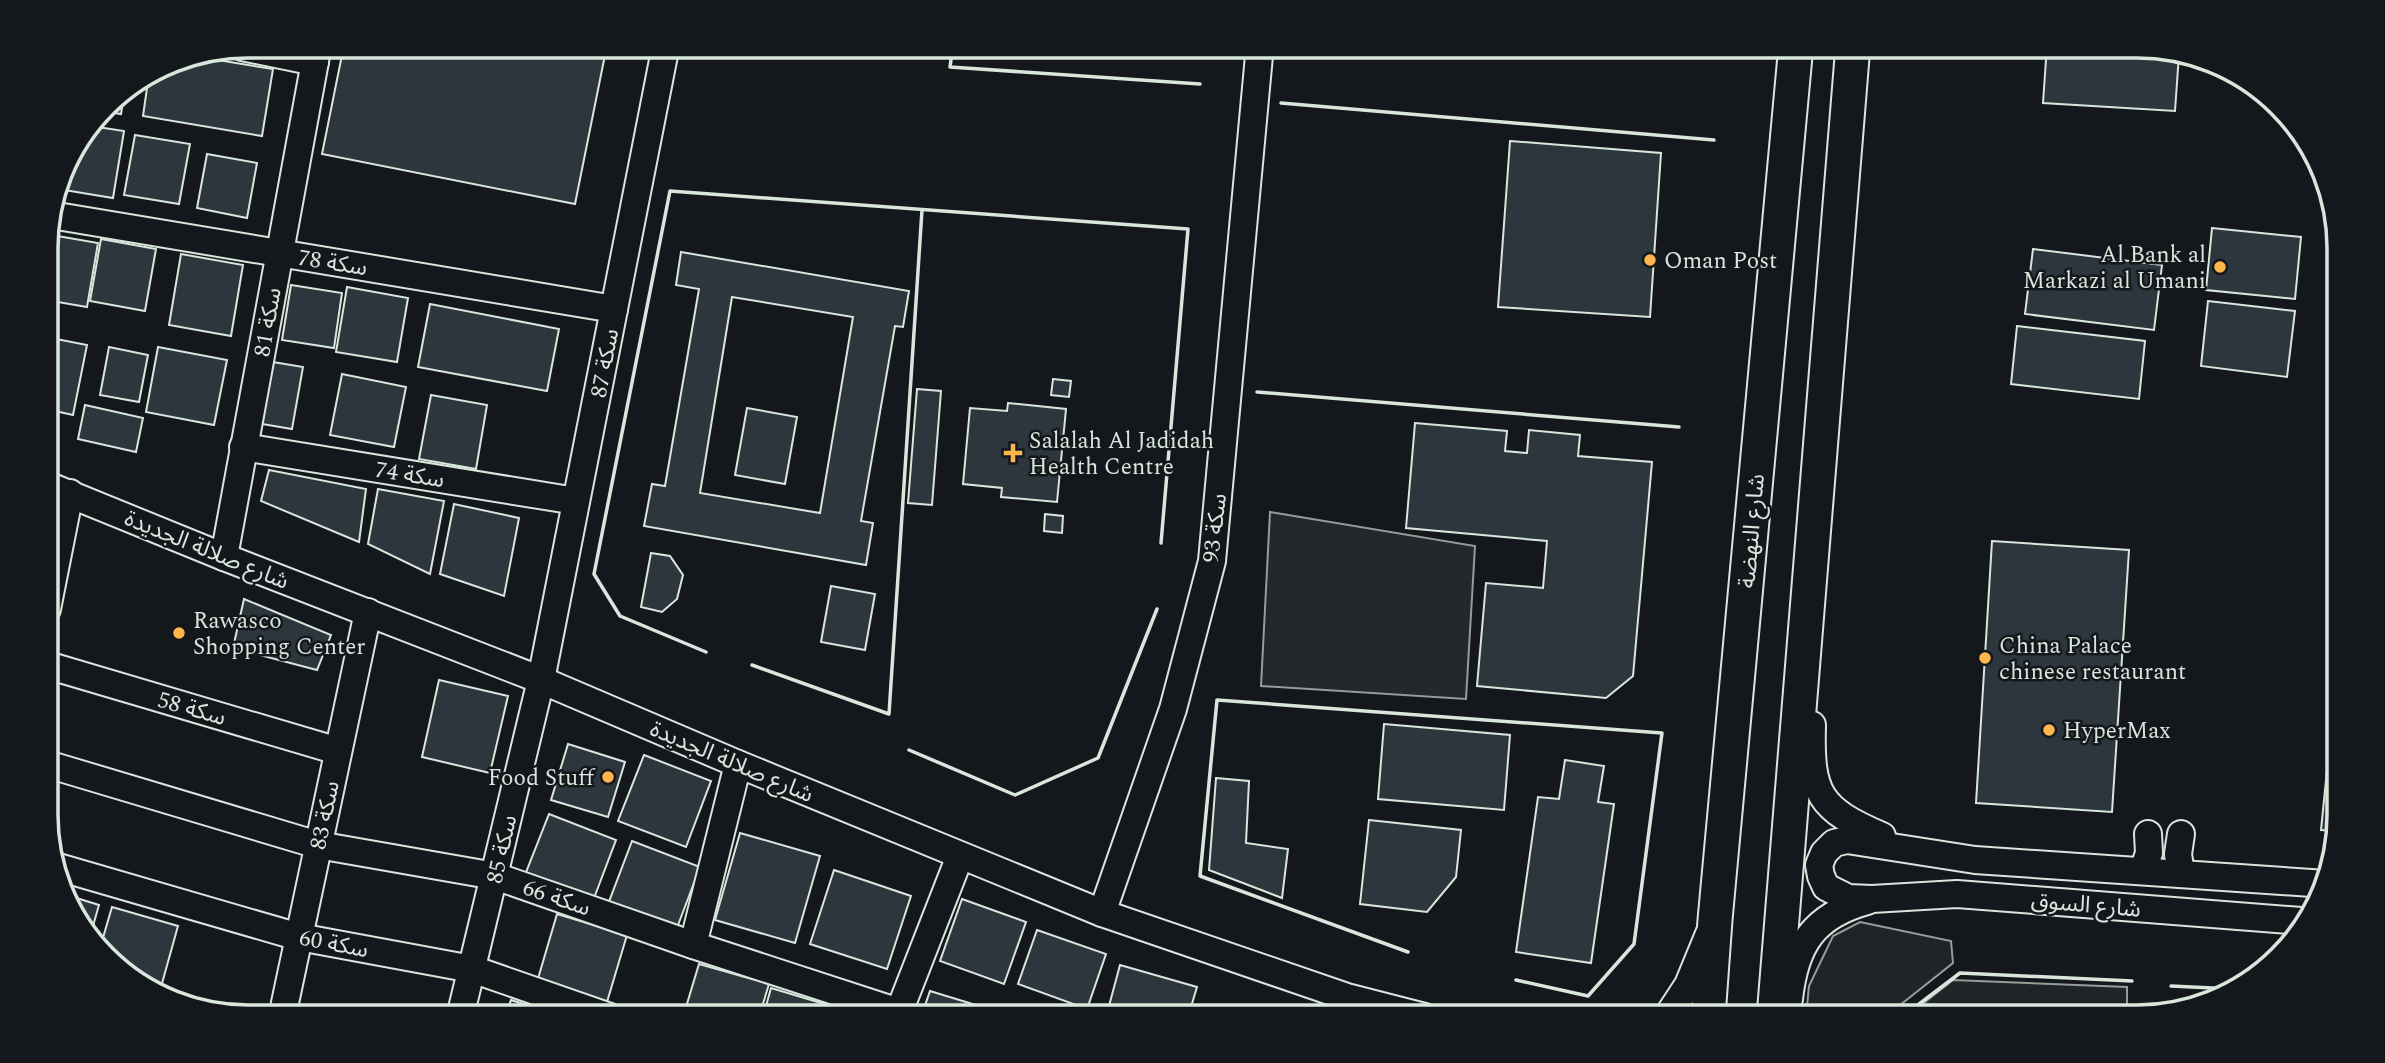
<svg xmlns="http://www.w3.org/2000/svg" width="2385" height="1063" font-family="Spectral,'Noto Sans Arabic',serif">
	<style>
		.green { fill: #202428; stroke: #939e99; stroke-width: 2 }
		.parking { fill: #24282b; stroke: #939e99; stroke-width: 2 }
		.building { fill: #2c363c; stroke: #d8e6dc; stroke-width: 2; fill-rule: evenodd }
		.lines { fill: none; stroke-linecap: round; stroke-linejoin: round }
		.minor-casing { stroke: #d8e6dc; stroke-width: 30 }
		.major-casing { stroke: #d8e6dc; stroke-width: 37 }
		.minor { stroke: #14181c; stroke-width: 26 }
		.major { stroke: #14181c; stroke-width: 33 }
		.wall { stroke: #d8e6dc; stroke-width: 3.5 }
		.poi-dot { fill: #ffb74d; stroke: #14181c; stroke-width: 2.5 }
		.labels { text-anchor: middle; stroke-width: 5; stroke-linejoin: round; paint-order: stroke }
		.poi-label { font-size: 23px; fill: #d8e6dc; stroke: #14181c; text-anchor: start }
		.street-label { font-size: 23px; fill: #d8e6dc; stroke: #14181c }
		.rim { fill: none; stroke: #d8e6dc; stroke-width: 3.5 }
	</style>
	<rect width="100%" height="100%" fill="#14181c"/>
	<!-- green -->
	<g class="green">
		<polygon points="1860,922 1951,941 1953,963 1885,1017 1806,1017 1809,986 1833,936"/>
		<polygon points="1953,980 2127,987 2127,1017 1906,1017"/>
	</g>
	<!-- parking -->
	<polygon class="parking" points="1270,512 1475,546 1466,699 1261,686"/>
	<!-- building -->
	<g class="building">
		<polygon points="344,45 607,45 575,204 322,154"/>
		<polygon points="2047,45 2138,45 2179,54 2175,111 2043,103"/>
		<polygon points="193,56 273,69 262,136 143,116 149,74 170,61"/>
		<polygon points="125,89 121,114 102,111 114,96"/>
		<polygon points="91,126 124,131 113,198 58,189 66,158"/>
		<polygon points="135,135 190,144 179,204 124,195"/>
		<polygon points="1510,141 1661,153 1650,317 1498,307"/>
		<polygon points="207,154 257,163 247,218 197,208"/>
		<polygon points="2212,228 2301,237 2295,299 2206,290"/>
		<polygon points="46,234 98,243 87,307 46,300"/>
		<polygon points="101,239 156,249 145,311 90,301"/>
		<polygon points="2033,249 2162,265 2154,330 2025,314"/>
		<path d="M681,252L909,291L903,327L895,326L861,521L873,523L866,565L644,526L652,484L665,486L699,289L676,285ZM732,297L853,317L820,513L700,493Z"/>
		<polygon points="181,254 243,265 231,336 169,325"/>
		<polygon points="291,285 342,293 334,348 282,340"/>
		<polygon points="347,287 408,298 397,362 336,352"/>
		<polygon points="2208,301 2295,311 2287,377 2201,366"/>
		<polygon points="430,304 559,329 547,391 418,367"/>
		<polygon points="2017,326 2145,341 2139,399 2011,384"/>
		<polygon points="46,337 87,345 73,415 46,409"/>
		<polygon points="109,347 148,355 139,402 100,395"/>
		<polygon points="158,347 227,360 214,425 146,412"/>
		<polygon points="273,362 303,367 292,429 262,424"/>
		<polygon points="342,374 406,387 394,447 330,435"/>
		<polygon points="1053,379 1071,381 1069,397 1051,395"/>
		<polygon points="917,389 941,391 932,505 908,503"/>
		<polygon points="431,395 487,405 476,469 419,459"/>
		<polygon points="1008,403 1066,409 1057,502 1001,497 1002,488 963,484 970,408 1007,411"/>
		<polygon points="85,405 143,418 136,452 78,439"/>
		<polygon points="747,408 797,417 785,484 735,475"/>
		<polygon points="1415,423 1507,431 1505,451 1527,453 1529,430 1580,435 1578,456 1652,462 1633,676 1606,698 1477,686 1486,583 1543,588 1547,541 1406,528"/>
		<polygon points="269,470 366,489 359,542 261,501"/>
		<polygon points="378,489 444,501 430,574 368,544"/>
		<polygon points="454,504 519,518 504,596 440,574"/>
		<polygon points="1045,514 1063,516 1062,533 1044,531"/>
		<polygon points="1992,541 2129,550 2112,812 1976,803"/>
		<polygon points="651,553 670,556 683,575 677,599 662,612 641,607"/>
		<polygon points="831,586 875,594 865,650 821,642"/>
		<polygon points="244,599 331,635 317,670 233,648"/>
		<polygon points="439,680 508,696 490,773 422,757"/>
		<polygon points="1384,724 1510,735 1504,810 1378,799"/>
		<polygon points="568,744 625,762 608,817 551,800"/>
		<polygon points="644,755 711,781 686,847 618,821"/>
		<polygon points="1565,760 1604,766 1598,802 1614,804 1591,963 1516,952 1538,797 1559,799"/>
		<polygon points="2328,760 2339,761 2339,816 2336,831 2321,830"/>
		<polygon points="1216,778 1249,781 1246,843 1288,849 1282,898 1209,870"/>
		<polygon points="549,814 616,840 591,906 523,880"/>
		<polygon points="1369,820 1461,830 1456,877 1427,912 1360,904"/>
		<polygon points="740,833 820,856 795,943 715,920"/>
		<polygon points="632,841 700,867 675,933 607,907"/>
		<polygon points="834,870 911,896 887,969 810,944"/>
		<polygon points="70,896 99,905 89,940 87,939"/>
		<polygon points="962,899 1026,922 1004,984 940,961"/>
		<polygon points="112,907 178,926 161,987 144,982 100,948"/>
		<polygon points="557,914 627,935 607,1002 537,982"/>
		<polygon points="1037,930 1106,954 1087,1009 1018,984"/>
		<polygon points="699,964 769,984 759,1017 683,1017"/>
		<polygon points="1120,965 1197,987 1188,1017 1106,1017"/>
		<polygon points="771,988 841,1009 838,1017 763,1017"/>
		<polygon points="930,991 1015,1017 921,1017"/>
		<polygon points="511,1000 565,1017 505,1017"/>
	</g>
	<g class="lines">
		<defs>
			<g id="minor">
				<polyline points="242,47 315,62"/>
				<polyline points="51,215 614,309"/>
				<polyline points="243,447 576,501"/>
				<polyline points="47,485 224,557 541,680 738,764 1102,913 1347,997 1425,1017"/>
				<polyline points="224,557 318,45"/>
				<polyline points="47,609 70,493"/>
				<polyline points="47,665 338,751"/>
				<path d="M1812,725C1810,794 1819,809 1882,836"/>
				<polyline points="47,764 318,845 495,876 693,945 899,1012 960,856"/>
				<polyline points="58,867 299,937 472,969 610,1017"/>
				<polyline points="2143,871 2149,853 2148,834"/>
				<polyline points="2181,874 2178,854 2181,834"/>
				<polyline points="1102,913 1173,709 1212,561 1260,45"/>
				<polyline points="2301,921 1957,894 1872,899 1848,898 1826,887 1821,876 1819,865 1824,853 1834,843 1847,840 1975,860 2326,884"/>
				<polyline points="693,945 738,764"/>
				<path d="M1789,999C1795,945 1813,916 1867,901"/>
				<polyline points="282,1017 368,612"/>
				<polyline points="460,1017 541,680 666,45"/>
				<polyline points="1667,1017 1688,985 1709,934"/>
			</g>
			<g id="major">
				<polyline points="1708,1017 1715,920 1796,45"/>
				<polyline points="1774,1017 1853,45"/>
			</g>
		</defs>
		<!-- minor casing -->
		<use href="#minor" class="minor-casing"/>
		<!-- major casing -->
		<use href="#major" class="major-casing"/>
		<!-- minor -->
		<use href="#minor" class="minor"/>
		<!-- major -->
		<use href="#major" class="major"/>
		<!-- wall -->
		<g class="wall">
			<polyline points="953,45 950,67 1200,84"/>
			<polyline points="1281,103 1714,140"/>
			<polyline points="1257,392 1679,427"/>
			<polyline points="706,652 620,616 594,574 670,191 1188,229 1161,543"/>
			<polyline points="752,665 889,714 922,210"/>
			<polyline points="909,750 1015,795 1098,758 1157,609"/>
			<polyline points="1408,952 1200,876 1217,700 1662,733 1634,944 1588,996 1516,980"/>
			<polyline points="2171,986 2233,989"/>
			<polyline points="1902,1017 1960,973 2132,981"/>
		</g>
	</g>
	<!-- markers -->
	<g class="poi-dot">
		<circle cx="1650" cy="260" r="7"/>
		<circle cx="2220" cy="267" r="7"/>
		<path d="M1009.5 442.5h7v7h7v7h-7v7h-7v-7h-7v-7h7z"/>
		<circle cx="179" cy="633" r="7"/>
		<circle cx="1985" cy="658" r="7"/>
		<circle cx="2049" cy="730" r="7"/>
		<circle cx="608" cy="777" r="7"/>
	</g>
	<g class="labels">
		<!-- poi labels -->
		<g class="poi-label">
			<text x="2206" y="262" text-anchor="end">Al Bank al<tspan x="2206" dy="26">Markazi al Umani</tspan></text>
			<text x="1664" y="268">Oman Post</text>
			<text x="1029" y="448">Salalah Al Jadidah<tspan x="1029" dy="26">Health Centre</tspan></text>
			<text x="193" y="628">Rawasco<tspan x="193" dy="26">Shopping Center</tspan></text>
			<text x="1999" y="653">China Palace<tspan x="1999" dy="26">chinese restaurant</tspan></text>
			<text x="2063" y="738">HyperMax</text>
			<text x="594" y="785" text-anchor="end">Food Stuff</text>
		</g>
		<!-- street labels -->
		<g class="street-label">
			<text transform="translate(333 262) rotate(9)" y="8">سكة 78</text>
			<text transform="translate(267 322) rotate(-80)" y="8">سكة 81</text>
			<text transform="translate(604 363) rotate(-79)" y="8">سكة 87</text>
			<text transform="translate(410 474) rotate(9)" y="8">سكة 74</text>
			<text transform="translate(1214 528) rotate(-83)" y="8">سكة 93</text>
			<text transform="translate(1751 531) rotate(-85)" y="8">شارع النهضة</text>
			<text transform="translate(207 549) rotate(22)" y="8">شارع صلالة الجديدة</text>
			<text transform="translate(192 708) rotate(16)" y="8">سكة 58</text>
			<text transform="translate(732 761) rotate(23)" y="8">شارع صلالة الجديدة</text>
			<text transform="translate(324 815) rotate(-78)" y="8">سكة 83</text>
			<text transform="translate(501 849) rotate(-77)" y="8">سكة 85</text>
			<text transform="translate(557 897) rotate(19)" y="8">سكة 66</text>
			<text transform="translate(2086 904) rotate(5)" y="8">شارع السوق</text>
			<text transform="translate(334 943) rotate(11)" y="8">سكة 60</text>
		</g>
	</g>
	<!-- crop -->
	<path d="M0 0H2385V1063H0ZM248 58H2137A190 190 0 0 1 2327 248V815A190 190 0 0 1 2137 1005H248A190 190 0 0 1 58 815V248A190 190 0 0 1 248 58Z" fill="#14181c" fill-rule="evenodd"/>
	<path class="rim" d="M248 58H2137A190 190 0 0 1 2327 248V815A190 190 0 0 1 2137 1005H248A190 190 0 0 1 58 815V248A190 190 0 0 1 248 58Z"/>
</svg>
